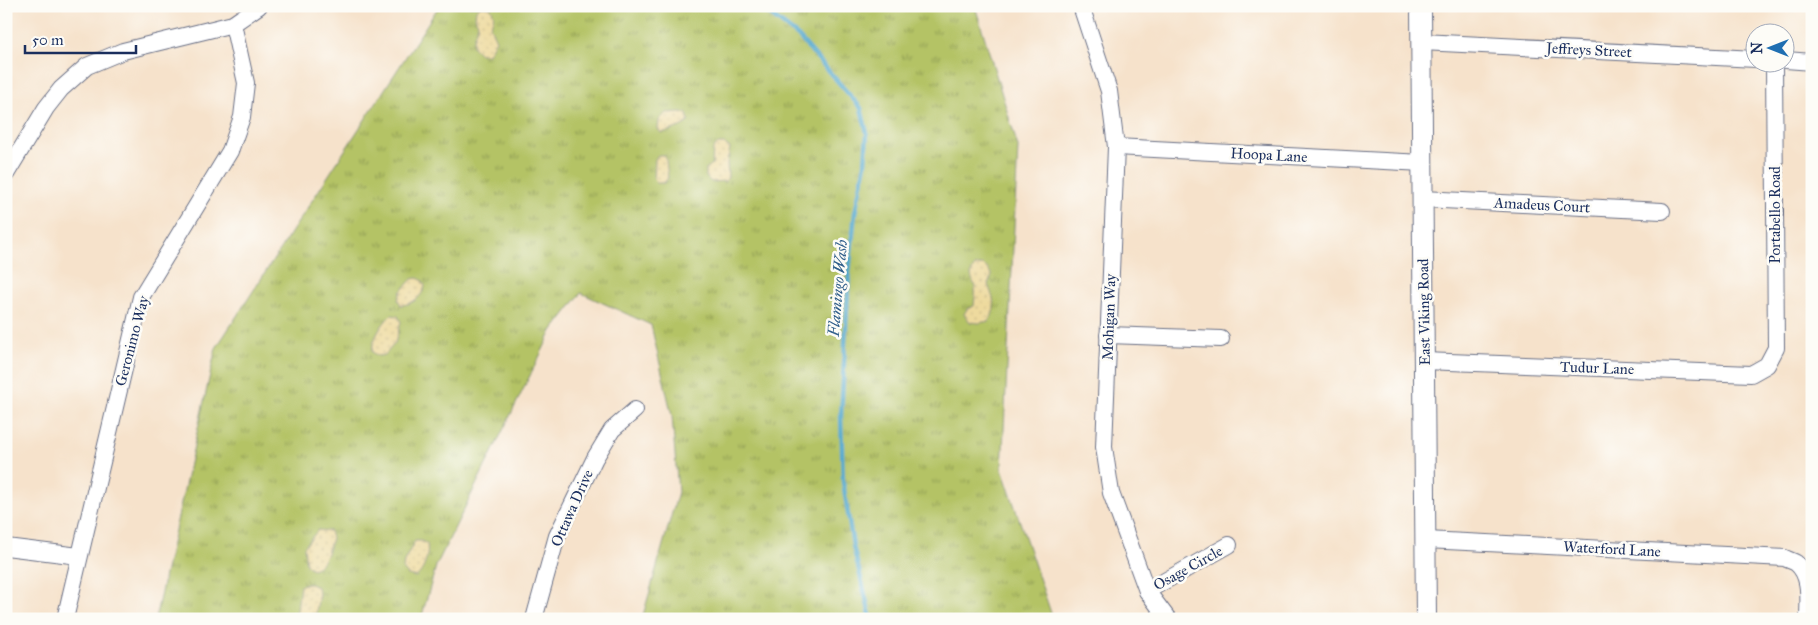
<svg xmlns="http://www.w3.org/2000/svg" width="1818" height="625" font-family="'IM FELL Great Primer',serif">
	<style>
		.grass { fill: url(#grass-tufts); stroke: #687962 }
		.sand { fill: url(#sand-dots); stroke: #84847e }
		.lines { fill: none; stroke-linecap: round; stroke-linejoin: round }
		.stream { stroke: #51a7ce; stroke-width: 4.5 }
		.minor-casing { stroke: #686e84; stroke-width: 18 }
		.tertiary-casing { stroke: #686e84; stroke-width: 22 }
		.minor { stroke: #fff; stroke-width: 16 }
		.tertiary { stroke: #fff; stroke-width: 20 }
		.labels { text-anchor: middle; stroke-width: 5; stroke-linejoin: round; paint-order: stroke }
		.street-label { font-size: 15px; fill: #1b2f5e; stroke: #fdfcf7 }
		.water-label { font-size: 16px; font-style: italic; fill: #315f8b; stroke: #fdfcf7 }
	</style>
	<defs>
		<pattern id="grass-tufts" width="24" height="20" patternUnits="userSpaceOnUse" patternTransform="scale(1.25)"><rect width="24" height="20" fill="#b4c365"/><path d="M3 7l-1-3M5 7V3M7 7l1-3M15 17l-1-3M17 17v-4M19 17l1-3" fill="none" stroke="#929f56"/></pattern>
		<pattern id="sand-dots" width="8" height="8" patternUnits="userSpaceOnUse" patternTransform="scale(1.25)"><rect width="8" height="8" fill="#eeda9e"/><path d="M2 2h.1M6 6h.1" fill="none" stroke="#ccbb8a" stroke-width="1.8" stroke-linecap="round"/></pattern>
	</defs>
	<rect width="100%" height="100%" fill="#fdfcf7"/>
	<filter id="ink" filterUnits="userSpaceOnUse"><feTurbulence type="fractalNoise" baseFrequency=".02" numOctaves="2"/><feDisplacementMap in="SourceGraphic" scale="10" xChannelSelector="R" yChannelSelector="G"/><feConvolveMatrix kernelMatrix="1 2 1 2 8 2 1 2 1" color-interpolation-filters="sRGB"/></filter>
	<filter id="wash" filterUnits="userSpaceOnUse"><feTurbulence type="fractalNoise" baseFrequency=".0096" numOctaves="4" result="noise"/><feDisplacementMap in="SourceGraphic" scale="20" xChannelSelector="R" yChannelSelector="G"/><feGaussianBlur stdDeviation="1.12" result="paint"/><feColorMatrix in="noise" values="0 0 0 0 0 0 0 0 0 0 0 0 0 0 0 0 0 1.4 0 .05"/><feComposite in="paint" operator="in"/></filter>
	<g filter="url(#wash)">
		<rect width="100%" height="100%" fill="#f6e2cb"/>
		<!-- grass -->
		<polygon class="grass" points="439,6 975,6 1018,147 1002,469 1053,619 642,619 678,492 672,416 651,325 581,293 552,331 436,566 421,619 155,619 216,348"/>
		<!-- sand -->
		<g class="sand">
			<path d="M481,6H489C495,13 495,18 490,26L496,40L488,54H480L473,47V39L478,24L475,17L476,10Z"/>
			<path d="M681,112L687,114L689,121C682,128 671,130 661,133L658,129L659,120L666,113Z"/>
			<polygon points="718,144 725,144 730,148 727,163 728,177 726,181 711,182 706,177 706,169 712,164 713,149"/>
			<polygon points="658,155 664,155 666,160 668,178 664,183 657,183 654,180 655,159"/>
			<path d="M983,265L988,269L992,276L988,284C993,299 998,307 989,321L979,323L970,322L964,314L967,309L974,306C974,301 976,294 975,289C974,279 967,276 975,266Z"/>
			<path d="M417,278L422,280L425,286C423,296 412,305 401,305L398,300L401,291L412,279Z"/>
			<path d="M391,315L398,316L401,322L395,343L385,355L378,356L372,352C372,339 382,324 391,315Z"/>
			<path d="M318,530L330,531L332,538C328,550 325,566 312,569L306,564L304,547Z"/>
			<path d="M415,541H421L427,544C429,553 425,571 416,577L408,575L403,569L404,561Z"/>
			<polygon points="304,584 311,584 317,587 319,594 315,619 296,619 300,586"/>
		</g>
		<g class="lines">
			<!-- stream -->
			<polyline class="stream" points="753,6 763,9 798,36 861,108 867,133 865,164 855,213 849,273 841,416 843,482 853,546 871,619"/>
		</g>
	</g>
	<g filter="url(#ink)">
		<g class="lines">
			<defs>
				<g id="minor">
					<polyline points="1081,6 1109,91 1116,147 1104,447 1111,493 1147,591 1168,619"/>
					<polyline points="1422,42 1756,59"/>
					<polyline points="1786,60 1812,62"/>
					<polyline points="1116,147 1423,163"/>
					<polyline points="6,174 46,108 61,89 87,66 123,51 233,24 259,6"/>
					<polyline points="1423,199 1662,211"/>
					<polyline points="1108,335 1221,339"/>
					<polyline points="1424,361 1751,374 1767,365 1776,348 1774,62"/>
					<path d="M1426,540L1785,558C1788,560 1793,561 1796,563C1812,576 1808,601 1808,619"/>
					<polyline points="6,547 79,556"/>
					<polyline points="1147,591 1229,545"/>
					<polyline points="65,619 141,297 230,151 242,117 246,83 233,24"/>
					<polyline points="534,619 557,536 595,458 612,430 635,410"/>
				</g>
				<polyline id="tertiary" points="1421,6 1426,619"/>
			</defs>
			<!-- minor casing -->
			<use href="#minor" class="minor-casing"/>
			<!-- tertiary casing -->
			<use href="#tertiary" class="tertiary-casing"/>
			<!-- minor -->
			<use href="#minor" class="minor"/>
			<!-- tertiary -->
			<use href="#tertiary" class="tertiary"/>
		</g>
	</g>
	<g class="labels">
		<!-- street labels -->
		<g class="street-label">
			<text transform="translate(1589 50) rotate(3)" y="5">Jeffreys Street</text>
			<text transform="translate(1269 155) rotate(3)" y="5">Hoopa Lane</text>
			<text transform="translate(1542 205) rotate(3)" y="5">Amadeus Court</text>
			<text transform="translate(1775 215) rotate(-90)" y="5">Portabello Road</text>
			<text transform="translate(1424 312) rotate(-91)" y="5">East Viking Road</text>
			<text transform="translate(1109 317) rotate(-88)" y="5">Mohigan Way</text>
			<text transform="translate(132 341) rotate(-75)" y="5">Geronimo Way</text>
			<text transform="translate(1597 368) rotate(2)" y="5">Tudur Lane</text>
			<text transform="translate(572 508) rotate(-66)" y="5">Ottawa Drive</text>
			<text transform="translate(1612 549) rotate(3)" y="5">Waterford Lane</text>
			<text transform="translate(1188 568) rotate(-29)" y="5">Osage Circle</text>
		</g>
		<!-- water labels -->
		<g class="water-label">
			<text transform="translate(837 288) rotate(-85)" y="6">Flamingo Wash</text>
		</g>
	</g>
	<!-- margin -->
	<rect width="1818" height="625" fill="none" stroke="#fdfcf7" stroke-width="25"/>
	<!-- north arrow -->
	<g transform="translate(1770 48) rotate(270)"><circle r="24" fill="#fdfcf7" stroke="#a3aaba"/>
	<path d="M0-4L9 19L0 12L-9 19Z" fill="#1f6fb2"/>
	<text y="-8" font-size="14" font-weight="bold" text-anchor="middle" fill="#1b2f5e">N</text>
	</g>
	<!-- scale -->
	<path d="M25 45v8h111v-8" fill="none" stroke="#1b2f5e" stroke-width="2.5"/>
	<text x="32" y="45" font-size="15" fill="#1b2f5e" stroke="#fdfcf7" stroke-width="4" paint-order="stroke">50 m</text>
</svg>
